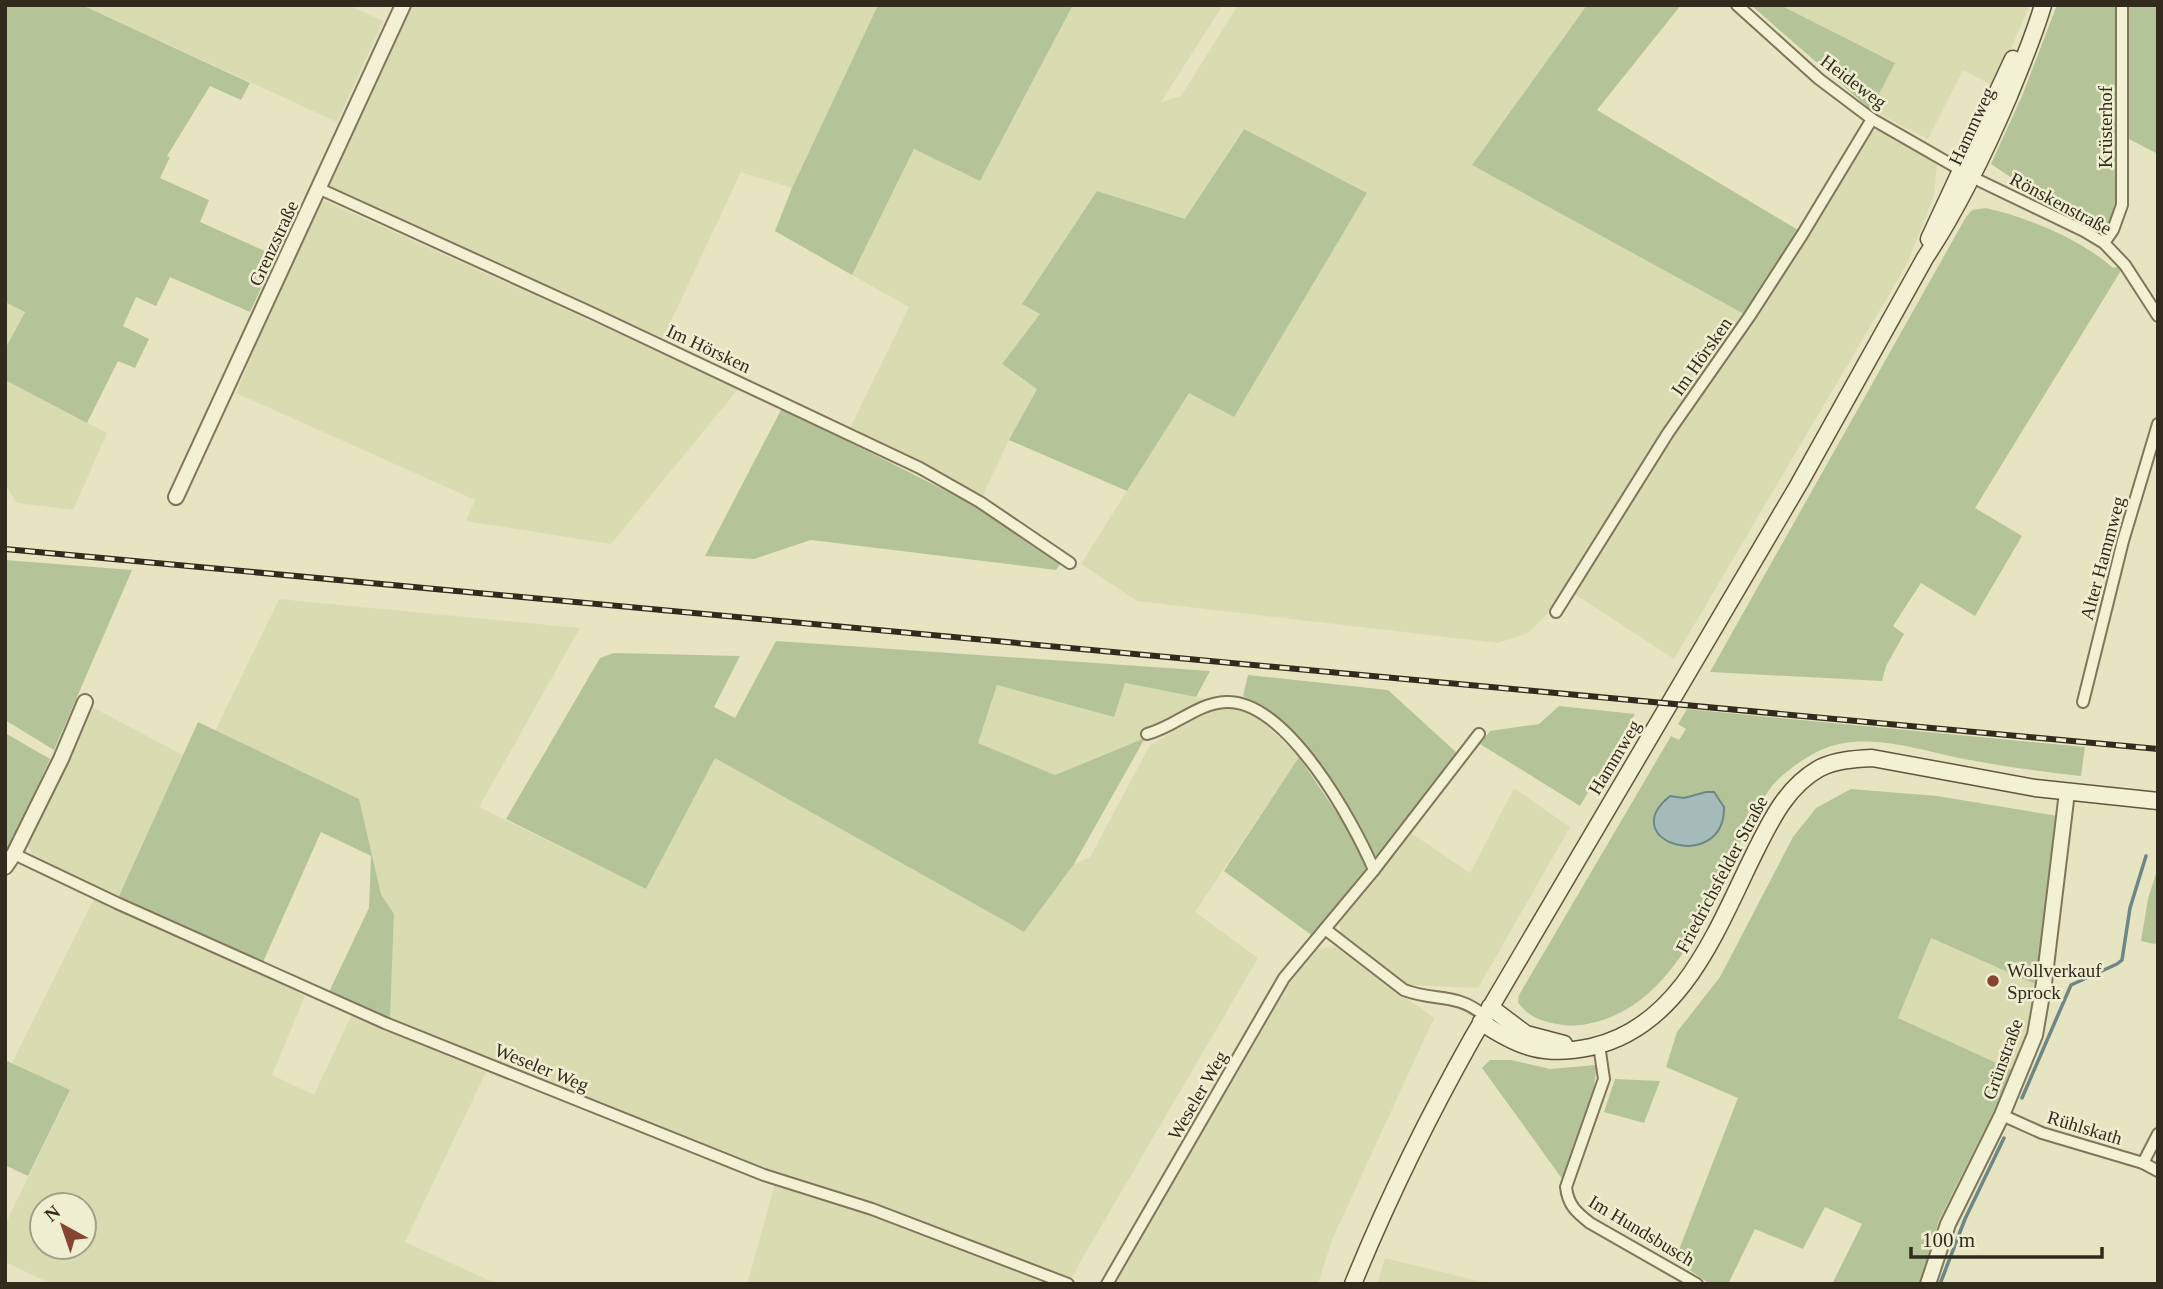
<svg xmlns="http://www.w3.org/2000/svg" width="2163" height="1289" font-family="Georgia,serif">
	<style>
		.farmland { fill: #d9dcb1; fill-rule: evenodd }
		.green { fill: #b5c498 }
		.water { fill: #a4bbb9; stroke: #6c8786; stroke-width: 2 }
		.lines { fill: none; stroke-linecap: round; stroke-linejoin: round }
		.stream { stroke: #6c8786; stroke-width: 3.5 }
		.minor-casing { stroke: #7f765c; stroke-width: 14 }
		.tertiary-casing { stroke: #7f765c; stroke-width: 18 }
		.secondary-casing { stroke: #61573f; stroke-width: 19 }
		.minor { stroke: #f3f1d4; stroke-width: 10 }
		.tertiary { stroke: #f3f1d4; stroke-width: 14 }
		.secondary { stroke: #f3f1d4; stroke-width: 16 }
		.rail-casing { stroke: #312b1e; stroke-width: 6 }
		.rail { stroke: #f0eed1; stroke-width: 3.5; stroke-dasharray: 10; stroke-linecap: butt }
		.poi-dot { fill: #864533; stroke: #f0eed1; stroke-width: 2.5 }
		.labels { text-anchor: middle; stroke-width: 5; stroke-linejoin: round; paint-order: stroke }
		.street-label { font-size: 19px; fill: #312b1e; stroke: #f0eed1 }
		.poi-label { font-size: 19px; fill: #312b1e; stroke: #f0eed1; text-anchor: start }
	</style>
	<rect width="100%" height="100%" fill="#e7e4c2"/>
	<!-- farmland -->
	<g class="farmland">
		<polygon points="82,5 348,5 383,21 337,122"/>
		<polygon points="412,5 878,5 792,188 741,172 663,338 330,186"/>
		<polygon points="1073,5 1223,5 1161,102 1181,96 1238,5 1587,5 1472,165 1744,314 1671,417 1550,611 1528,633 1498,643 1137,601 1081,564 1189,392 1233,417 1243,129 1185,220 1097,191 1022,304 1041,314 1037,389 1009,440 982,497 900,451 850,428 909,307 852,275 914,149 980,181"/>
		<polygon points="1780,5 2030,5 1994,86 1963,70 1928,139 1871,110 1894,62"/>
		<polygon points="1880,129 1937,163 1934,196 1907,264 1674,659 1573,593 1702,389 1760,310 1869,133"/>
		<polygon points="323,200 739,388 611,544 466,521 475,500 236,393 267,319"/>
		<polygon points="5,302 25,311 5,349"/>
		<polygon points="5,380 107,433 73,510 17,503 5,484"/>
		<polygon points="279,599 580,628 479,807 646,889 714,757 1024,932 1074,864 1090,857 1150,745 1207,712 1226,708 1243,708 1262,721 1299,757 1195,912 1258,958 1071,1278 778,1173 490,1062 390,1019 394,914 381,894 372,856 215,731"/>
		<polygon points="1124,683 1206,699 1149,730 1145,738 1055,775 978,743 997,685 1113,716"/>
		<polygon points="90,706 183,755 119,896 33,858 27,843"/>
		<polygon points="1514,788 1570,827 1478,988 1409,985 1341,934 1339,923 1410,832 1470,873"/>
		<path d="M95,897L259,971L305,996L272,1075L314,1095L351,1016L486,1072L405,1242L497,1284H52L5,1262V1225L70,1091L12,1063ZM42,1205H84V1247H42Z"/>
		<polygon points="1930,938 2037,985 2032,1024 2014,1071 1898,1019"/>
		<polygon points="1336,947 1434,1018 1332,1240 1318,1284 1114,1284 1291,981 1319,948"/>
		<polygon points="775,1184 895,1222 1054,1284 747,1284"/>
		<polygon points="1385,1258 1491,1284 1377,1284"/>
	</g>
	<!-- green -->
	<g class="green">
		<polygon points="5,5 82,5 250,83 241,100 210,86 167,156 170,157 160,178 209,200 200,222 276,256 250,312 170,277 156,306 136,297 123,326 149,339 135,368 118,361 87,423 5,380 5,349 25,312 5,302"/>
		<polygon points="878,5 1073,5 980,181 914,149 852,275 775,231 792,188"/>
		<polygon points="1587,5 1681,5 1597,110 1798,230 1744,314 1472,165"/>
		<polygon points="1751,5 1780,5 1895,63 1871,110"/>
		<polygon points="2057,5 2117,5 2116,208 2108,226 2098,227 2048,202 1991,164 2022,96"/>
		<polygon points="2127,5 2158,5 2158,154 2127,138"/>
		<polygon points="1244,129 1367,193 1234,417 1189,393 1127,491 1009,440 1037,389 1002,364 1040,314 1022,304 1097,191 1185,219"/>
		<path d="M1986,208C2029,218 2079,238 2113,268L2119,266L2122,269L1975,508L2022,536L1975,616L1921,583L1893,626L1904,634L1886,666L1882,681L1710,672L1966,217L1972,210Z"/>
		<polygon points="782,408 974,505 1061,563 1056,570 811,540 754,559 705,556"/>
		<polygon points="5,560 132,570 54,750 5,720"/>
		<polygon points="776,641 1210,671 1196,697 1125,683 1114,717 997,685 978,743 1055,775 1145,738 1074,864 1024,932 715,758 646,889 506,819 600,658 614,653 740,656 714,707 735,718"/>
		<path d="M1248,675L1388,690L1457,753L1376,857C1340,796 1309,729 1243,696Z"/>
		<polygon points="1559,706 1635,714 1580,806 1480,744 1490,731 1539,724"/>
		<path d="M1687,709L2085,747L2081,776C2044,772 2007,767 1970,760C1924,752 1869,730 1823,749C1805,757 1785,771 1772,786C1760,802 1752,820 1743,837C1712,900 1680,989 1611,1017C1596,1023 1579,1027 1564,1025C1546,1023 1528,1018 1518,1002L1519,995L1671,736L1679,740L1686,729L1678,724Z"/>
		<polygon points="198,722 359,799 381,894 394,914 390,1019 328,994 369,908 371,856 321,832 263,962 119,896"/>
		<polygon points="5,733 50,759 5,857"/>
		<polygon points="1299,757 1349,831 1366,869 1314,937 1224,871"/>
		<polygon points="1851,789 1937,796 2058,816 2037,985 1931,938 1898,1018 2014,1071 1939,1220 1920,1284 1832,1284 1862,1224 1825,1207 1803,1249 1755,1229 1728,1284 1710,1284 1675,1260 1738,1098 1666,1067 1677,1032 1720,977 1793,837 1816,808"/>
		<polygon points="2158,867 2158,942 2154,944 2141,941 2148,899"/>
		<polygon points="5,1060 70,1090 28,1176 5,1165"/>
		<path d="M1490,1060H1511L1550,1069L1596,1065C1596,1104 1576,1143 1563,1180L1482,1068Z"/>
		<polygon points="1615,1079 1660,1081 1644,1123 1604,1112"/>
	</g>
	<!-- water -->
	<path class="water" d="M1706,792H1714L1724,807C1725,875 1613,842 1670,796L1684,798Z"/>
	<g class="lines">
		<!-- stream -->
		<g class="stream">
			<polyline points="2022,1098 2071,985 2117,964 2122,960 2130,908 2146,856"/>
			<polyline points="1940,1284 1965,1219 2004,1138"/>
		</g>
		<defs>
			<g id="minor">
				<polyline points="1737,5 1819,79 1872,119 1980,181 2084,231 2104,243 2125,265 2158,316"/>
				<polyline points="320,189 592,313 920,468 980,502 1070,563"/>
				<polyline points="2104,243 2113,230 2122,205 2122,5"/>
				<polyline points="1556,612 1668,433 1749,317 1802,235 1872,119"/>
				<polyline points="2083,702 2123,541 2158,424"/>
				<path d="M1147,734C1175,727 1197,703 1226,702C1287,700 1353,821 1374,870"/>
				<polyline points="14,854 117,903 385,1023 764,1175 872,1209 1068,1284"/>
				<path d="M1325,929L1404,990C1436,1002 1456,992 1485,1016"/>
				<path d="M1599,1045L1604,1079L1566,1187C1568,1205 1576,1212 1590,1223L1697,1284"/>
				<polyline points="2002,1115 2042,1133 2143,1163 2158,1171"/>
				<polyline points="2143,1163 2158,1134"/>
				<polyline points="1107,1284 1284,978 1374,870 1479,734"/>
			</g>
			<g id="tertiary">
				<polyline points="176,497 403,5"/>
				<polyline points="5,867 14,854 61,759 85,702"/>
				<polyline points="1928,1284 1948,1224 2002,1115 2035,1035 2044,983 2067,792"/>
			</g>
			<g id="secondary">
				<polyline points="1929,239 2013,59"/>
				<polyline points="1490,1007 1526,1034 1564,1044"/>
				<path d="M1481,1022C1520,1048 1545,1057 1591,1047C1685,1026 1719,923 1758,846C1773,816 1789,785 1820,768C1836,760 1854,759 1872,758L2035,788L2158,801"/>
				<path d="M1353,1284C1388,1198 1428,1117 1473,1037L1799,484L1925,258C1959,207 1985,152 2009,96C2021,66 2034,36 2043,5"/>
			</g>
		</defs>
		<!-- minor casing -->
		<use href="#minor" class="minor-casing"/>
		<!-- tertiary casing -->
		<use href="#tertiary" class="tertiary-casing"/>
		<!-- secondary casing -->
		<use href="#secondary" class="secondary-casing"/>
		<!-- minor -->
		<use href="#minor" class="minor"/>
		<!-- tertiary -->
		<use href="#tertiary" class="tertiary"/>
		<!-- secondary -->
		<use href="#secondary" class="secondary"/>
		<defs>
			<polyline id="rail" points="5,549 2158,749"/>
		</defs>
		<!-- rail casing -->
		<use href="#rail" class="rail-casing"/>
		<!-- rail -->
		<use href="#rail" class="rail"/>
	</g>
	<!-- markers -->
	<circle class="poi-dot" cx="1993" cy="981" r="7"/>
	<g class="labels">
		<!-- street labels -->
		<g class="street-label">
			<text transform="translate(1854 81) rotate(37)" y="7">Heideweg</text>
			<text transform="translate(1971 126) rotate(-65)" y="7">Hammweg</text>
			<text transform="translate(2105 127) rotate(-90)" y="7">Krüsterhof</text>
			<text transform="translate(2061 203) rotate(28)" y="7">Rönskenstraße</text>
			<text transform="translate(273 243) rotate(-65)" y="7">Grenzstraße</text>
			<text transform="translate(709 348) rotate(25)" y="7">Im Hörsken</text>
			<text transform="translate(1701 356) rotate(-55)" y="7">Im Hörsken</text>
			<text transform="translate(2102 558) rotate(-75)" y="7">Alter Hammweg</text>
			<text transform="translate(1614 757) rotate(-59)" y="7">Hammweg</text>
			<text transform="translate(1721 874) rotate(-62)" y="7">Friedrichsfelder Straße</text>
			<text transform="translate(2002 1059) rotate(-70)" y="7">Grünstraße</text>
			<text transform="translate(542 1067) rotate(22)" y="7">Weseler Weg</text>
			<text transform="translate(1197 1095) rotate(-60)" y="7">Weseler Weg</text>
			<text transform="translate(2085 1127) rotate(17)" y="7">Rühlskath</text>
			<text transform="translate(1642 1230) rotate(31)" y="7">Im Hundsbusch</text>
		</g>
		<!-- poi labels -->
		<g class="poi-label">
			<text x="2007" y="977">Wollverkauf<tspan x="2007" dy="22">Sprock</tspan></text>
		</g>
	</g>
	<!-- border -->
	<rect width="2163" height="1289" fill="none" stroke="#312b1e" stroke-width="14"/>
	<!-- north arrow -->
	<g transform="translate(63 1226) rotate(320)"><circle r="33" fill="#f0eed1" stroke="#a4a089" stroke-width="2"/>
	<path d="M0-5L12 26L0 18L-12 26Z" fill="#864533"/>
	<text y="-10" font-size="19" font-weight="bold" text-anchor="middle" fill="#312b1e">N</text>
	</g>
	<!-- scale -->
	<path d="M1911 1247v10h191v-10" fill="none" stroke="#312b1e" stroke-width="3.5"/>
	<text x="1922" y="1247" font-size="21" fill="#312b1e" stroke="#f0eed1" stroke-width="5" paint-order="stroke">100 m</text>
</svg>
